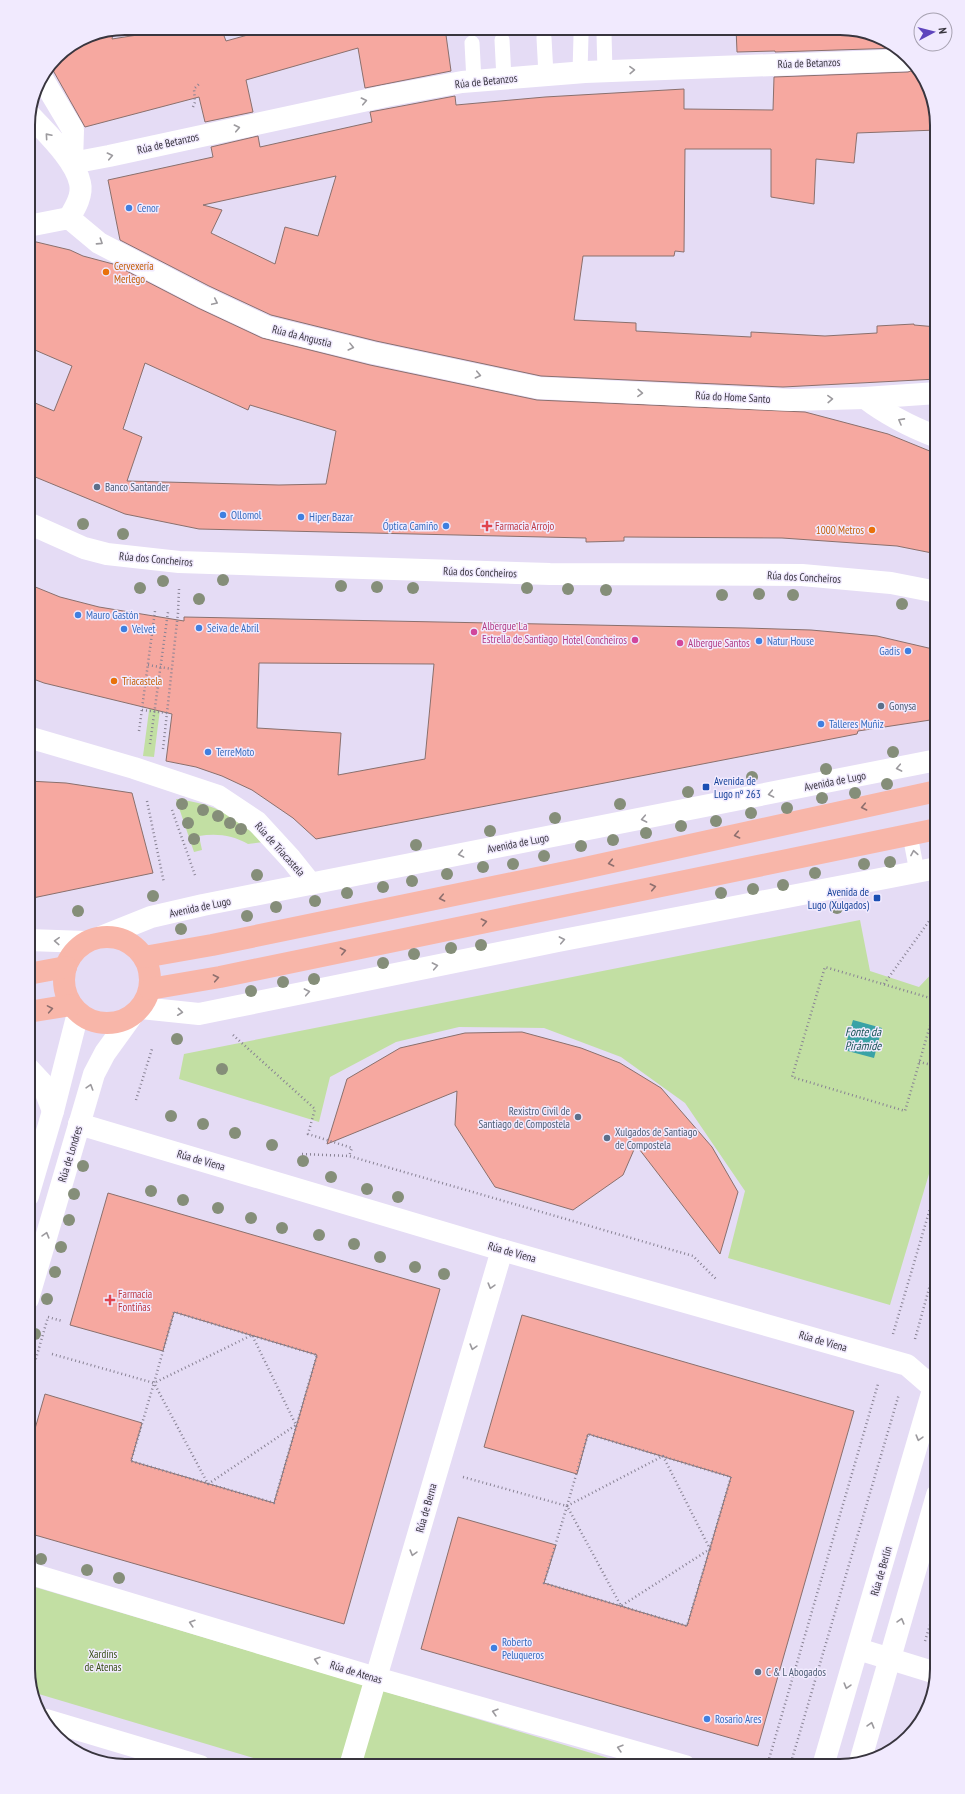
<svg xmlns="http://www.w3.org/2000/svg" width="965" height="1794" font-family="'PT Sans Narrow',sans-serif">
	<style>
		.green { fill: #c2dfa3 }
		.water { fill: #3aa2a6 }
		.building { fill: #f6a8a0; stroke: #8a706d; fill-rule: evenodd }
		.lines { fill: none; stroke-linecap: round; stroke-linejoin: round }
		.path { stroke: #888293; stroke-width: 2.5; stroke-dasharray: 1 3; stroke-linecap: butt }
		.lane { stroke: #fff; stroke-width: 15 }
		.street { stroke: #fff; stroke-width: 22 }
		.primary { stroke: #f8b6a9; stroke-width: 22 }
		.tree { fill: #858e79 }
		.oneway { stroke: #9c9a9e }
		.oneway2 { stroke: #8e6f6e }
		.shop-dot { fill: #3f7fe0; stroke: #f1eafe; stroke-width: 1.5 }
		.food-dot { fill: #e8710a; stroke: #f1eafe; stroke-width: 1.5 }
		.service-dot { fill: #5c6f8a; stroke: #f1eafe; stroke-width: 1.5 }
		.health-dot { fill: #e0444e; stroke: #f1eafe; stroke-width: 1.5 }
		.hotel-dot { fill: #d1479c; stroke: #f1eafe; stroke-width: 1.5 }
		.transit-dot { fill: #1a4fb4; stroke: #f1eafe; stroke-width: 1.5 }
		.labels { text-anchor: middle; stroke-width: 3; stroke-linejoin: round; paint-order: stroke }
		.street-label { font-size: 11px; fill: #38353e; stroke: #f1eafe }
		.shop-label { font-size: 11px; fill: #366cbe; stroke: #f1eafe; text-anchor: start }
		.food-label { font-size: 11px; fill: #c56008; stroke: #f1eafe; text-anchor: start }
		.service-label { font-size: 11px; fill: #4e5e75; stroke: #f1eafe; text-anchor: start }
		.health-label { font-size: 11px; fill: #be3a42; stroke: #f1eafe; text-anchor: start }
		.hotel-label { font-size: 11px; fill: #b23c85; stroke: #f1eafe; text-anchor: start }
		.transit-label { font-size: 11px; fill: #164399; stroke: #f1eafe; text-anchor: start }
		.park-label { font-size: 11px; fill: #364e14; stroke: #f1eafe }
		.water-label { font-size: 12px; font-style: italic; fill: #1d5759; stroke: #f1eafe }
		.rim { fill: none; stroke: #38353e; stroke-width: 2 }
	</style>
	<rect width="100%" height="100%" fill="#e5dcf5"/>
	<!-- green -->
	<g class="green">
		<polygon points="161,620 171,622 154,757 143,756"/>
		<path d="M176,799C216,804 233,815 263,842L248,844C233,835 216,833 199,836L202,850L194,852Z"/>
		<polygon points="860,920 870,971 919,987 937,968 937,1147 890,1305 728,1258 745,1191 685,1103 621,1057 544,1028 459,1027 396,1042 330,1077 319,1122 179,1079 184,1054"/>
		<polygon points="28,1585 635,1766 280,1766 32,1692 28,1669"/>
	</g>
	<!-- water -->
	<polygon class="water" points="853,1020 882,1028 874,1058 844,1050"/>
	<!-- building -->
	<g class="building">
		<polygon points="182,28 221,28 226,41 273,28 445,28 451,71 365,88 358,48 246,80 253,112 205,122 199,97 85,127 50,65 56,56 87,36 89,41 113,34 112,39"/>
		<polygon points="736,28 847,28 899,48 775,52 775,51 737,52"/>
		<path d="M916,69L930,87L937,130L857,133L854,163L816,159L814,204L771,197V149H685L684,252L675,251L674,256H583L574,320L636,323V331L751,337V332L825,336L877,333V326L914,324V325L937,327V379L783,387L541,376L376,341L271,315L209,286L120,240L108,180L213,157L211,147L258,136L260,147L372,122L370,112L455,96L456,105L545,97L684,89V109L773,110L774,77L908,72ZM336,176L318,236L285,227L275,264L211,233L222,210L203,205Z"/>
		<path d="M28,240L70,250L83,256L113,264L198,308L262,338L370,365L537,400L805,412L888,434L937,454V554L897,546L782,538L624,537V541L586,542V538L199,529L125,514L28,474V400L54,411L72,366L28,347ZM145,363L248,410L250,405L336,431L326,484L279,485L127,481L142,437L123,429Z"/>
		<path d="M28,584L60,597L99,607L184,621V617L745,628L811,630L877,636L937,650V719L858,731L857,734L316,839L293,818L252,790L222,776L196,767L166,761L172,714L44,683L28,677ZM259,663L434,664L425,759L338,775L341,733L257,728Z"/>
		<polygon points="28,781 66,783 132,793 153,873 28,899"/>
		<polygon points="522,1032 581,1048 620,1063 661,1088 712,1147 738,1192 720,1254 636,1145 623,1175 573,1210 495,1187 455,1125 457,1091 327,1144 347,1079 400,1048 465,1033"/>
		<polygon points="108,1193 440,1289 344,1624 28,1533 28,1453 45,1394 142,1423 131,1461 274,1503 317,1355 174,1312 163,1351 70,1325"/>
		<polygon points="522,1315 854,1411 758,1746 421,1649 458,1517 556,1545 544,1583 687,1626 731,1477 588,1434 577,1474 484,1447"/>
	</g>
	<g class="lines">
		<!-- path -->
		<g class="path">
			<polyline points="193,107 195,102 194,89 199,84"/>
			<polyline points="148,665 172,669"/>
			<polyline points="142,710 167,713"/>
			<polyline points="139,731 155,611"/>
			<polyline points="150,744 168,612"/>
			<polyline points="163,749 178,613 179,589"/>
			<polyline points="147,801 164,883"/>
			<polyline points="172,810 195,875"/>
			<polyline points="884,984 937,910"/>
			<polyline points="937,1002 905,1111 792,1077 825,967 937,1000"/>
			<polyline points="233,1035 315,1109 308,1134 352,1148 349,1156"/>
			<polyline points="919,1062 937,1066"/>
			<polyline points="136,1100 152,1049"/>
			<polyline points="302,1154 349,1156 693,1256 717,1280"/>
			<polyline points="48,1317 62,1321"/>
			<polyline points="893,1334 937,1185"/>
			<polyline points="915,1339 937,1260"/>
			<polyline points="52,1354 154,1383 131,1461 274,1503 317,1355 174,1312 154,1383 208,1484 296,1425 252,1335 154,1383"/>
			<polyline points="28,1386 48,1317"/>
			<polyline points="463,1477 567,1506 544,1583 687,1626 731,1477 588,1434 567,1506 621,1606 710,1549 663,1456 567,1506"/>
			<polyline points="925,1641 937,1603"/>
			<polyline points="767,1766 878,1384"/>
			<polyline points="790,1766 899,1394"/>
		</g>
		<!-- lane -->
		<g class="lane">
			<polyline points="604,34 605,71"/>
			<polyline points="544,38 546,75"/>
			<polyline points="502,40 504,79"/>
			<polyline points="472,43 474,81"/>
			<polyline points="580,72 581,36"/>
			<polyline points="910,835 917,872"/>
		</g>
		<!-- street -->
		<g class="street">
			<polyline points="42,78 73,130 72,163 109,156 386,96 462,82 585,72 908,60"/>
			<path d="M29,114C45,132 75,159 80,183C83,195 75,208 69,218"/>
			<polyline points="28,226 69,218 99,243 203,297 267,327 373,353 539,388 791,400 865,398 937,393"/>
			<path d="M865,398C887,415 911,427 937,437"/>
			<polyline points="28,523 84,548 107,554 179,562 550,574 802,575 891,583 937,592"/>
			<polyline points="28,737 134,768 218,796 257,822 291,859 311,884"/>
			<polyline points="101,937 151,917 203,905 937,760"/>
			<polyline points="28,940 86,942"/>
			<polyline points="141,1008 199,1014 558,941 937,868"/>
			<polyline points="28,1068 42,1083 53,1111"/>
			<polyline points="79,1124 502,1250 907,1365 937,1391"/>
			<polyline points="28,1196 53,1111 78,1013"/>
			<polyline points="28,1299 94,1074 105,1053 131,1017"/>
			<polyline points="28,1573 376,1678 685,1766"/>
			<polyline points="858,1649 936,1673"/>
			<polyline points="46,1720 200,1766"/>
			<polyline points="860,1762 937,1495"/>
			<polyline points="350,1766 502,1250"/>
			<polyline points="823,1766 937,1376"/>
		</g>
		<!-- primary -->
		<g class="primary">
			<circle cx="107" cy="980" r="43"/>
			<polyline points="144,957 212,945 571,871 937,791"/>
			<polyline points="28,974 66,967"/>
			<polyline points="150,989 220,977 937,829"/>
			<polyline points="28,1012 71,1005"/>
		</g>
	</g>
	<!-- trees -->
	<g class="tree">
		<circle cx="83" cy="524" r="6"/>
		<circle cx="123" cy="534" r="6"/>
		<circle cx="223" cy="580" r="6"/>
		<circle cx="163" cy="581" r="6"/>
		<circle cx="341" cy="586" r="6"/>
		<circle cx="377" cy="587" r="6"/>
		<circle cx="140" cy="588" r="6"/>
		<circle cx="413" cy="588" r="6"/>
		<circle cx="527" cy="588" r="6"/>
		<circle cx="568" cy="589" r="6"/>
		<circle cx="606" cy="590" r="6"/>
		<circle cx="759" cy="594" r="6"/>
		<circle cx="722" cy="595" r="6"/>
		<circle cx="793" cy="595" r="6"/>
		<circle cx="199" cy="599" r="6"/>
		<circle cx="902" cy="604" r="6"/>
		<circle cx="893" cy="752" r="6"/>
		<circle cx="826" cy="769" r="6"/>
		<circle cx="752" cy="777" r="6"/>
		<circle cx="887" cy="784" r="6"/>
		<circle cx="688" cy="792" r="6"/>
		<circle cx="855" cy="793" r="6"/>
		<circle cx="822" cy="798" r="6"/>
		<circle cx="182" cy="804" r="6"/>
		<circle cx="620" cy="804" r="6"/>
		<circle cx="787" cy="808" r="6"/>
		<circle cx="203" cy="810" r="6"/>
		<circle cx="751" cy="813" r="6"/>
		<circle cx="218" cy="816" r="6"/>
		<circle cx="555" cy="818" r="6"/>
		<circle cx="716" cy="821" r="6"/>
		<circle cx="188" cy="823" r="6"/>
		<circle cx="230" cy="823" r="6"/>
		<circle cx="681" cy="826" r="6"/>
		<circle cx="241" cy="829" r="6"/>
		<circle cx="490" cy="831" r="6"/>
		<circle cx="646" cy="833" r="6"/>
		<circle cx="194" cy="839" r="6"/>
		<circle cx="613" cy="840" r="6"/>
		<circle cx="416" cy="845" r="6"/>
		<circle cx="581" cy="846" r="6"/>
		<circle cx="544" cy="856" r="6"/>
		<circle cx="890" cy="862" r="6"/>
		<circle cx="513" cy="864" r="6"/>
		<circle cx="864" cy="864" r="6"/>
		<circle cx="483" cy="867" r="6"/>
		<circle cx="815" cy="873" r="6"/>
		<circle cx="447" cy="874" r="6"/>
		<circle cx="257" cy="875" r="6"/>
		<circle cx="412" cy="881" r="6"/>
		<circle cx="783" cy="885" r="6"/>
		<circle cx="383" cy="887" r="6"/>
		<circle cx="753" cy="889" r="6"/>
		<circle cx="347" cy="893" r="6"/>
		<circle cx="721" cy="893" r="6"/>
		<circle cx="153" cy="896" r="6"/>
		<circle cx="315" cy="901" r="6"/>
		<circle cx="276" cy="907" r="6"/>
		<circle cx="837" cy="908" r="6"/>
		<circle cx="78" cy="911" r="6"/>
		<circle cx="247" cy="916" r="6"/>
		<circle cx="181" cy="929" r="6"/>
		<circle cx="481" cy="945" r="6"/>
		<circle cx="451" cy="948" r="6"/>
		<circle cx="414" cy="954" r="6"/>
		<circle cx="383" cy="963" r="6"/>
		<circle cx="314" cy="979" r="6"/>
		<circle cx="283" cy="982" r="6"/>
		<circle cx="251" cy="991" r="6"/>
		<circle cx="177" cy="1039" r="6"/>
		<circle cx="222" cy="1069" r="6"/>
		<circle cx="171" cy="1116" r="6"/>
		<circle cx="203" cy="1124" r="6"/>
		<circle cx="235" cy="1133" r="6"/>
		<circle cx="272" cy="1145" r="6"/>
		<circle cx="303" cy="1161" r="6"/>
		<circle cx="83" cy="1166" r="6"/>
		<circle cx="331" cy="1177" r="6"/>
		<circle cx="367" cy="1189" r="6"/>
		<circle cx="151" cy="1191" r="6"/>
		<circle cx="74" cy="1194" r="6"/>
		<circle cx="398" cy="1197" r="6"/>
		<circle cx="183" cy="1200" r="6"/>
		<circle cx="218" cy="1208" r="6"/>
		<circle cx="251" cy="1218" r="6"/>
		<circle cx="69" cy="1220" r="6"/>
		<circle cx="282" cy="1228" r="6"/>
		<circle cx="319" cy="1235" r="6"/>
		<circle cx="354" cy="1244" r="6"/>
		<circle cx="61" cy="1247" r="6"/>
		<circle cx="380" cy="1257" r="6"/>
		<circle cx="415" cy="1267" r="6"/>
		<circle cx="55" cy="1272" r="6"/>
		<circle cx="444" cy="1274" r="6"/>
		<circle cx="47" cy="1299" r="6"/>
		<circle cx="35" cy="1334" r="6"/>
		<circle cx="41" cy="1559" r="6"/>
		<circle cx="87" cy="1570" r="6"/>
		<circle cx="119" cy="1578" r="6"/>
	</g>
	<!-- one-way arrows -->
	<defs><path id="oneway-chevron" d="M-2-3.5L2.5 0L-2 3.5" fill="none" stroke-width="1.6" stroke-linecap="round" stroke-linejoin="round"/></defs>
	<g class="oneway">
		<use href="#oneway-chevron" transform="translate(632 70) rotate(-2)"/>
		<use href="#oneway-chevron" transform="translate(364 101) rotate(-12)"/>
		<use href="#oneway-chevron" transform="translate(237 128) rotate(-12)"/>
		<use href="#oneway-chevron" transform="translate(48 136) rotate(-131)"/>
		<use href="#oneway-chevron" transform="translate(110 156) rotate(-12)"/>
		<use href="#oneway-chevron" transform="translate(100 242) rotate(33)"/>
		<use href="#oneway-chevron" transform="translate(215 302) rotate(25)"/>
		<use href="#oneway-chevron" transform="translate(351 347) rotate(14)"/>
		<use href="#oneway-chevron" transform="translate(478 375) rotate(12)"/>
		<use href="#oneway-chevron" transform="translate(640 393) rotate(2)"/>
		<use href="#oneway-chevron" transform="translate(830 399) rotate(-2)"/>
		<use href="#oneway-chevron" transform="translate(901 421) rotate(-151)"/>
		<use href="#oneway-chevron" transform="translate(899 768) rotate(169)"/>
		<use href="#oneway-chevron" transform="translate(771 794) rotate(169)"/>
		<use href="#oneway-chevron" transform="translate(644 819) rotate(169)"/>
		<use href="#oneway-chevron" transform="translate(914 853) rotate(-100)"/>
		<use href="#oneway-chevron" transform="translate(461 854) rotate(169)"/>
		<use href="#oneway-chevron" transform="translate(562 940) rotate(-11)"/>
		<use href="#oneway-chevron" transform="translate(57 941) rotate(-177)"/>
		<use href="#oneway-chevron" transform="translate(435 966) rotate(-11)"/>
		<use href="#oneway-chevron" transform="translate(307 992) rotate(-11)"/>
		<use href="#oneway-chevron" transform="translate(180 1012) rotate(6)"/>
		<use href="#oneway-chevron" transform="translate(90 1087) rotate(-73)"/>
		<use href="#oneway-chevron" transform="translate(46 1235) rotate(-74)"/>
		<use href="#oneway-chevron" transform="translate(491 1286) rotate(106)"/>
		<use href="#oneway-chevron" transform="translate(473 1347) rotate(106)"/>
		<use href="#oneway-chevron" transform="translate(919 1438) rotate(106)"/>
		<use href="#oneway-chevron" transform="translate(413 1553) rotate(106)"/>
		<use href="#oneway-chevron" transform="translate(901 1621) rotate(-74)"/>
		<use href="#oneway-chevron" transform="translate(192 1623) rotate(-163)"/>
		<use href="#oneway-chevron" transform="translate(317 1660) rotate(-163)"/>
		<use href="#oneway-chevron" transform="translate(847 1686) rotate(106)"/>
		<use href="#oneway-chevron" transform="translate(495 1712) rotate(-164)"/>
		<use href="#oneway-chevron" transform="translate(871 1725) rotate(-74)"/>
		<use href="#oneway-chevron" transform="translate(620 1748) rotate(-164)"/>
	</g>
	<g class="oneway2">
		<use href="#oneway-chevron" transform="translate(864 807) rotate(168)"/>
		<use href="#oneway-chevron" transform="translate(737 835) rotate(168)"/>
		<use href="#oneway-chevron" transform="translate(611 863) rotate(168)"/>
		<use href="#oneway-chevron" transform="translate(653 887) rotate(-12)"/>
		<use href="#oneway-chevron" transform="translate(442 898) rotate(168)"/>
		<use href="#oneway-chevron" transform="translate(484 922) rotate(-12)"/>
		<use href="#oneway-chevron" transform="translate(343 951) rotate(-12)"/>
		<use href="#oneway-chevron" transform="translate(216 978) rotate(-11)"/>
		<use href="#oneway-chevron" transform="translate(50 1009) rotate(-10)"/>
	</g>
	<!-- markers -->
	<g class="shop-dot">
		<circle cx="129" cy="208" r="4"/>
		<circle cx="223" cy="515" r="4"/>
		<circle cx="301" cy="517" r="4"/>
		<circle cx="446" cy="526" r="4"/>
		<circle cx="78" cy="615" r="4"/>
		<circle cx="199" cy="628" r="4"/>
		<circle cx="124" cy="629" r="4"/>
		<circle cx="759" cy="641" r="4"/>
		<circle cx="908" cy="651" r="4"/>
		<circle cx="821" cy="724" r="4"/>
		<circle cx="208" cy="752" r="4"/>
		<circle cx="494" cy="1648" r="4"/>
		<circle cx="707" cy="1719" r="4"/>
	</g>
	<g class="food-dot">
		<circle cx="106" cy="272" r="4"/>
		<circle cx="872" cy="530" r="4"/>
		<circle cx="114" cy="681" r="4"/>
	</g>
	<g class="service-dot">
		<circle cx="97" cy="487" r="4"/>
		<circle cx="881" cy="706" r="4"/>
		<circle cx="578" cy="1117" r="4"/>
		<circle cx="607" cy="1138" r="4"/>
		<circle cx="758" cy="1672" r="4"/>
	</g>
	<g class="health-dot">
		<path d="M485 520h4v4h4v4h-4v4h-4v-4h-4v-4h4z"/>
		<path d="M108 1294h4v4h4v4h-4v4h-4v-4h-4v-4h4z"/>
	</g>
	<g class="hotel-dot">
		<circle cx="474" cy="632" r="4"/>
		<circle cx="635" cy="640" r="4"/>
		<circle cx="680" cy="643" r="4"/>
	</g>
	<g class="transit-dot">
		<rect x="702" y="783" width="8" height="8" rx="2"/>
		<rect x="873" y="894" width="8" height="8" rx="2"/>
	</g>
	<g class="labels">
		<!-- street labels -->
		<g class="street-label">
			<text transform="translate(809 63) rotate(-2)" y="4">Rúa de Betanzos</text>
			<text transform="translate(486 81) rotate(-6)" y="4">Rúa de Betanzos</text>
			<text transform="translate(168 143) rotate(-13)" y="4">Rúa de Betanzos</text>
			<text transform="translate(302 336) rotate(14)" y="4">Rúa da Angustia</text>
			<text transform="translate(733 397) rotate(3)" y="4">Rúa do Home Santo</text>
			<text transform="translate(156 559) rotate(5)" y="4">Rúa dos Concheiros</text>
			<text transform="translate(480 572) rotate(2)" y="4">Rúa dos Concheiros</text>
			<text transform="translate(804 577) rotate(3)" y="4">Rúa dos Concheiros</text>
			<text transform="translate(835 781) rotate(-11)" y="4">Avenida de Lugo</text>
			<text transform="translate(518 843) rotate(-11)" y="4">Avenida de Lugo</text>
			<text transform="translate(280 849) rotate(48)" y="4">Rúa de Triacastela</text>
			<text transform="translate(200 907) rotate(-12)" y="4">Avenida de Lugo</text>
			<text transform="translate(70 1154) rotate(-73)" y="4">Rúa de Londres</text>
			<text transform="translate(201 1160) rotate(16)" y="4">Rúa de Viena</text>
			<text transform="translate(512 1252) rotate(16)" y="4">Rúa de Viena</text>
			<text transform="translate(823 1341) rotate(16)" y="4">Rúa de Viena</text>
			<text transform="translate(426 1508) rotate(-74)" y="4">Rúa de Berna</text>
			<text transform="translate(881 1571) rotate(-74)" y="4">Rúa de Berlín</text>
			<text transform="translate(356 1672) rotate(17)" y="4">Rúa de Atenas</text>
		</g>
		<!-- shop labels -->
		<g class="shop-label">
			<text x="137" y="212">Cenor</text>
			<text x="231" y="519">Ollomol</text>
			<text x="309" y="521">Hiper Bazar</text>
			<text x="438" y="530" text-anchor="end">Óptica Camiño</text>
			<text x="86" y="619">Mauro Gastón</text>
			<text x="207" y="632">Seiva de Abril</text>
			<text x="132" y="633">Velvet</text>
			<text x="767" y="645">Natur House</text>
			<text x="900" y="655" text-anchor="end">Gadis</text>
			<text x="829" y="728">Talleres Muñiz</text>
			<text x="216" y="756">TerreMoto</text>
			<text x="502" y="1646">Roberto<tspan x="502" dy="13">Peluqueros</tspan></text>
			<text x="715" y="1723">Rosario Ares</text>
		</g>
		<!-- food labels -->
		<g class="food-label">
			<text x="114" y="270">Cervexería<tspan x="114" dy="13">Merlego</tspan></text>
			<text x="864" y="534" text-anchor="end">1000 Metros</text>
			<text x="122" y="685">Triacastela</text>
		</g>
		<!-- service labels -->
		<g class="service-label">
			<text x="105" y="491">Banco Santander</text>
			<text x="889" y="710">Gonysa</text>
			<text x="570" y="1115" text-anchor="end">Rexistro Civil de<tspan x="570" dy="13">Santiago de Compostela</tspan></text>
			<text x="615" y="1136">Xulgados de Santiago<tspan x="615" dy="13">de Compostela</tspan></text>
			<text x="766" y="1676">C &amp; L Abogados</text>
		</g>
		<!-- health labels -->
		<g class="health-label">
			<text x="495" y="530">Farmacia Arrojo</text>
			<text x="118" y="1298">Farmacia<tspan x="118" dy="13">Fontiñas</tspan></text>
		</g>
		<!-- hotel labels -->
		<g class="hotel-label">
			<text x="482" y="630">Albergue La<tspan x="482" dy="13">Estrella de Santiago</tspan></text>
			<text x="627" y="644" text-anchor="end">Hotel Concheiros</text>
			<text x="688" y="647">Albergue Santos</text>
		</g>
		<!-- transit labels -->
		<g class="transit-label">
			<text x="714" y="785">Avenida de<tspan x="714" dy="13">Lugo nº 263</tspan></text>
			<text x="869" y="896" text-anchor="end">Avenida de<tspan x="869" dy="13">Lugo (Xulgados)</tspan></text>
		</g>
		<!-- park labels -->
		<g class="park-label">
			<text x="103" y="1658">Xardíns<tspan x="103" dy="13">de Atenas</tspan></text>
		</g>
		<!-- water labels -->
		<g class="water-label">
			<text x="863" y="1036">Fonte da<tspan x="863" dy="14">Pirámide</tspan></text>
		</g>
	</g>
	<!-- crop -->
	<path d="M0 0H965V1794H0ZM125 35H840A90 90 0 0 1 930 125V1669A90 90 0 0 1 840 1759H125A90 90 0 0 1 35 1669V125A90 90 0 0 1 125 35Z" fill="#f1eafe" fill-rule="evenodd"/>
	<path class="rim" d="M125 35H840A90 90 0 0 1 930 125V1669A90 90 0 0 1 840 1759H125A90 90 0 0 1 35 1669V125A90 90 0 0 1 125 35Z"/>
	<!-- north arrow -->
	<g transform="translate(933 32) rotate(83)"><circle r="19" fill="#f1eafe" stroke="#a7a2b1"/>
	<path d="M0-3L7 15L0 10L-7 15Z" fill="#5f45bd"/>
	<text y="-6" font-size="11" font-weight="bold" text-anchor="middle" fill="#38353e">N</text>
	</g>
</svg>
